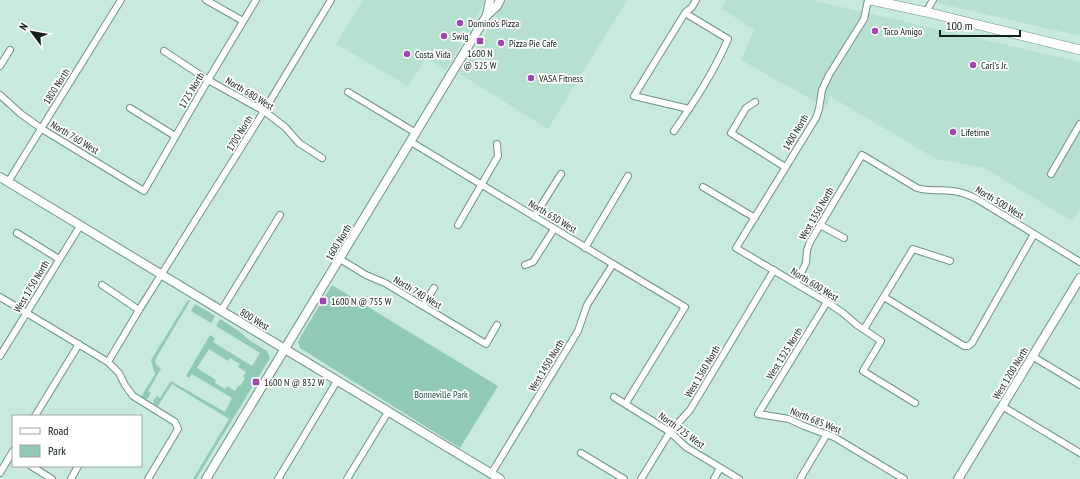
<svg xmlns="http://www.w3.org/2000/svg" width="1080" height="479" font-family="'PT Sans Narrow',sans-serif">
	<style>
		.built { fill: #b6e0d0 }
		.green { fill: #90cab6; fill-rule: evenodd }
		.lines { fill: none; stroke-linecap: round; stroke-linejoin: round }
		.street-casing { stroke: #719185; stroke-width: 8 }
		.secondary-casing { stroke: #719185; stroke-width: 10 }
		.primary-casing { stroke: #719185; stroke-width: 10 }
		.street { stroke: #fff; stroke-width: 6 }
		.secondary { stroke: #fff; stroke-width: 8 }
		.primary { stroke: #fff; stroke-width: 9 }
		.poi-dot { fill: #a047b3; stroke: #fff; stroke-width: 1.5 }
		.labels { text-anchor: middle; stroke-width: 3.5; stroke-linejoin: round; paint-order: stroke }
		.poi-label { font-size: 10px; fill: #111e1a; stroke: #fff; text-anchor: start }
		.street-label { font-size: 10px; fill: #111e1a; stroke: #fff }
		.park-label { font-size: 10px; fill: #1b4c3d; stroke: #fff }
	</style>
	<rect width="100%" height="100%" fill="#c8eadd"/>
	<!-- built -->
	<g class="built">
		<polygon points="363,0 486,0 446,70 426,58 408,86 336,44"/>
		<polygon points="506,0 627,0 548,129 460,74"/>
		<polygon points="726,0 811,0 1080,62 1080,209 1072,221 985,168 936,159 830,96 827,108 741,60 754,30 721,8"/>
		<polygon points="938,0 1080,0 1080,36 937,3"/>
	</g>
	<!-- green -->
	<g class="green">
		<polygon points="332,285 498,386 460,448 300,348 298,342 301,336"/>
		<polygon points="188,300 190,301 155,360 156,364 161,369 148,391 151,393 148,398 145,399 141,397 155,374 151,360"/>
		<polygon points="195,304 215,316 211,323 191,311"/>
		<path d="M220,319L239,331L249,340L267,351L270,358L196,479H193L229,419L172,384L158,406L154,404L153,401L157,396L160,398L171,381L225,412L232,398L192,374L189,378L186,376L210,335L215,338L213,342L252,366L260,353L216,326ZM209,349L228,361L230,358L240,364L238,367L246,372L243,377L245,378L240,386H238L235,391L227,386L225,389L215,383L216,380L197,368Z"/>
	</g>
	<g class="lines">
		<defs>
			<g id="street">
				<polyline points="206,0 243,21"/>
				<polyline points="868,0 864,19 829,75 822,90 819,109 816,118 736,248 827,302 843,313 857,325 881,341 863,371 915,403"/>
				<polyline points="926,12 933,0"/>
				<polyline points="164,51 208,80 264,111 285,127 299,143 322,158"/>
				<polyline points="0,66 10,50"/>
				<polyline points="348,92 416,133"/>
				<polyline points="0,95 21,114 42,129 144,191 208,80 256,0"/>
				<polyline points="755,102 746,108 731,133 785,167"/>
				<polyline points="130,108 175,136"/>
				<polyline points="689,109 634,96 685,13 692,7 696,0"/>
				<path d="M674,131C694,102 714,72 728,39L685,13"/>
				<polyline points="411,142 613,264 685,307 626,403"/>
				<polyline points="1051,174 1080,124"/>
				<polyline points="8,182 121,0"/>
				<polyline points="703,187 755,218"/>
				<polyline points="534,217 561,174"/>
				<polyline points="458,225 498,156 497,144"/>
				<polyline points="820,225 844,238"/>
				<polyline points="17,233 59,259"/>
				<polyline points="585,248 628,176"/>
				<polyline points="340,259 366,275 385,283 486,344 497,325"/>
				<polyline points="525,265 533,262 554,229"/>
				<path d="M796,283L806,263L807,250L810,242L862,155L917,188C929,192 940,189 953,191C961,192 969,195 977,199L1080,262"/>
				<polyline points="102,285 139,310"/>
				<polyline points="0,297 108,362 119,373 125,385 133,396 175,422 178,429 148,479"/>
				<polyline points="884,297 964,346 968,346 972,343 1034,234"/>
				<polyline points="827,302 758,414 789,419 804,426 834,437 904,479"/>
				<polyline points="423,306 434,288"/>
				<polyline points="221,311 280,215"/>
				<polyline points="864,329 913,249 950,261"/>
				<polyline points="0,356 80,226"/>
				<polyline points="1032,356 1080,385"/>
				<polyline points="108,362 139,310 264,111 331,0"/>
				<polyline points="614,397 670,432 686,447 739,479"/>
				<polyline points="1002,406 1080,453"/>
				<polyline points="35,416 79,344"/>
				<polyline points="581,453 624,479"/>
				<polyline points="31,466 52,479"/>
				<polyline points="0,473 13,451"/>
				<polyline points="491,474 578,331 587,305 613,264"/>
				<polyline points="71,479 78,466"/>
				<polyline points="278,479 337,381"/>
				<polyline points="347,479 388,412"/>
				<polyline points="641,479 670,432 690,410 774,270"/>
				<polyline points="714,479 720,468"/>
				<polyline points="800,479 827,434"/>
			</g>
			<g id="secondary">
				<polyline points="487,15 490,0"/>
				<polyline points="0,177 500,479"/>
				<polyline points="206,479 487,15 497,6 500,0"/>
				<polyline points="958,479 1080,278"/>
			</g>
			<polyline id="primary" points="871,0 926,12 1080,50"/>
		</defs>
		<!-- street casing -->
		<use href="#street" class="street-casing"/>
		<!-- secondary casing -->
		<use href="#secondary" class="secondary-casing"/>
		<!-- primary casing -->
		<use href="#primary" class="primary-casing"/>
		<!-- street -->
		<use href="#street" class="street"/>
		<!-- secondary -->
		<use href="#secondary" class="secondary"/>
		<!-- primary -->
		<use href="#primary" class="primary"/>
	</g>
	<!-- markers -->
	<g class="poi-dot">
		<circle cx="460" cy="23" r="4"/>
		<circle cx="875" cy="31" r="4"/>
		<circle cx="444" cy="36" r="4"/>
		<rect x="476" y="37" width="8" height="8" rx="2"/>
		<circle cx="501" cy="43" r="4"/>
		<circle cx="407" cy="54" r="4"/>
		<circle cx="973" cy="65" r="4"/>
		<circle cx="531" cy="78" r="4"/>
		<circle cx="953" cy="132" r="4"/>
		<rect x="319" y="297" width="8" height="8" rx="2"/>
		<rect x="252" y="378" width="8" height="8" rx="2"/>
	</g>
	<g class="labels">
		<!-- poi labels -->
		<g class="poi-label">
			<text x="468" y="27">Domino's Pizza</text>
			<text x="883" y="35">Taco Amigo</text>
			<text x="452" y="40">Swig</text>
			<text x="509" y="47">Pizza Pie Cafe</text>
			<text x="480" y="57" text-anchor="middle">1600 N<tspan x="480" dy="12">@ 525 W</tspan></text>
			<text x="415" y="58">Costa Vida</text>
			<text x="981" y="69">Carl's Jr.</text>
			<text x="539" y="82">VASA Fitness</text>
			<text x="961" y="136">Lifetime</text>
			<text x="331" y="305">1600 N @ 755 W</text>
			<text x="264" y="386">1600 N @ 832 W</text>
		</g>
		<!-- street labels -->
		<g class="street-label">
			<text transform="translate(56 86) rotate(-58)" y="4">1800 North</text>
			<text transform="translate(191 90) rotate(-59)" y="4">1725 North</text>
			<text transform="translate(250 93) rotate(31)" y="4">North 680 West</text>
			<text transform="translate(795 132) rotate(-59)" y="4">1400 North</text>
			<text transform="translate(239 133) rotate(-58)" y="4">1700 North</text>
			<text transform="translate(75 137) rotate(31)" y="4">North 760 West</text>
			<text transform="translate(1000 202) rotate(31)" y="4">North 500 West</text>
			<text transform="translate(816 213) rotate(-60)" y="4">West 1350 North</text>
			<text transform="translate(553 216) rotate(31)" y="4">North 650 West</text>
			<text transform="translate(338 242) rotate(-59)" y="4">1600 North</text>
			<text transform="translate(815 284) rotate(32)" y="4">North 600 West</text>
			<text transform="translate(31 286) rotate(-59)" y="4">West 1750 North</text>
			<text transform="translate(418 292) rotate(31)" y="4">North 740 West</text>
			<text transform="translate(255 319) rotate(31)" y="4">800 West</text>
			<text transform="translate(784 353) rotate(-58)" y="4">West 1325 North</text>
			<text transform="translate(546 365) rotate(-59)" y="4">West 1450 North</text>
			<text transform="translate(702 371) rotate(-59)" y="4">West 1360 North</text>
			<text transform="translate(1010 373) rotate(-59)" y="4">West 1200 North</text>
			<text transform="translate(816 420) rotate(22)" y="4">North 685 West</text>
			<text transform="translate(682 430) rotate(36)" y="4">North 725 West</text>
		</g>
		<!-- park labels -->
		<g class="park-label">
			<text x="441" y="398">Bonneville Park</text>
		</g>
	</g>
	<!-- legend -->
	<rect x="12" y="415" width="130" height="52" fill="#ffffff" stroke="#a0a5a3"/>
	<rect x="20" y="428" width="20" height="6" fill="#ffffff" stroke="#a0a5a3"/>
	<text x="48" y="435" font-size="12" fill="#111e1a">Road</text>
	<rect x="20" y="445" width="20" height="12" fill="#90cab6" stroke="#a0a5a3"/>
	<text x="48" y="455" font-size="12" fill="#111e1a">Park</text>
	<!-- north arrow -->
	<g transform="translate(32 32) rotate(302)" stroke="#ffffff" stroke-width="3" paint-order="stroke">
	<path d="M0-3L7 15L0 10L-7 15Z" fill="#111e1a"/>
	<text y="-6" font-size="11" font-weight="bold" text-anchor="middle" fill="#111e1a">N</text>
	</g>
	<!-- scale -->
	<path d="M940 30v6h80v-6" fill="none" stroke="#111e1a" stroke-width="2"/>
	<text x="946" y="30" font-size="12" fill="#111e1a" stroke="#ffffff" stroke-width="3" paint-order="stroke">100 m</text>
</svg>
